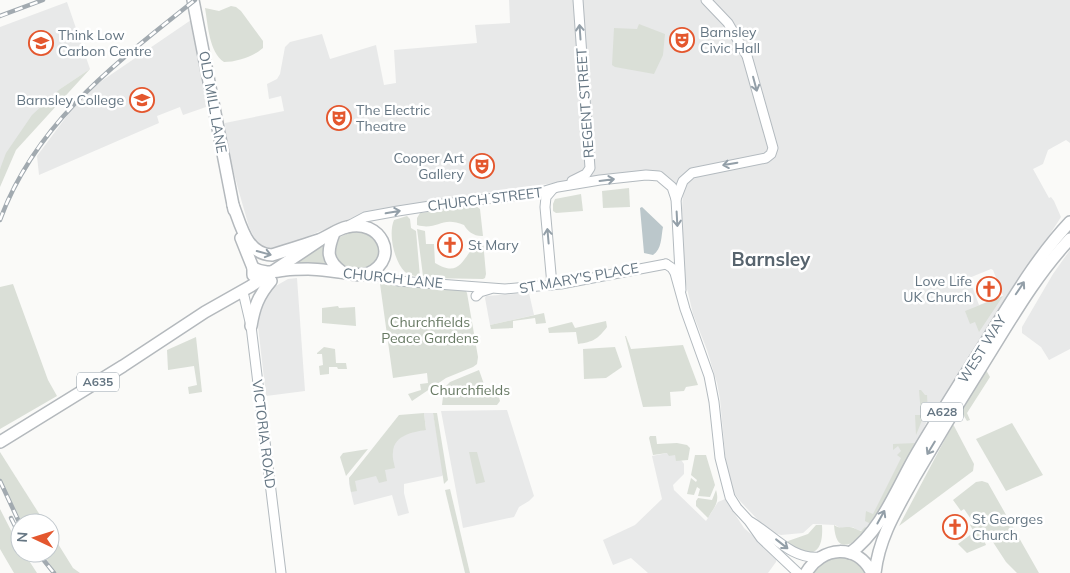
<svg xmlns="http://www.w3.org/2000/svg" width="1070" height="573" font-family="Mulish,sans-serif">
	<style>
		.built { fill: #e8e9e9; fill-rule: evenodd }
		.green { fill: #dadfd7 }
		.water { fill: #bbc7cb }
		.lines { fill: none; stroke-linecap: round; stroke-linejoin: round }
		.secondary-casing { stroke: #b3babf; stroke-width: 11 }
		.highway-casing { stroke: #b4b9bd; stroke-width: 14 }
		.secondary { stroke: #fff; stroke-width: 9 }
		.highway { stroke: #fff; stroke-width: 11 }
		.rail-casing { stroke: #a2aab0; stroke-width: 4.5 }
		.rail { stroke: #fff; stroke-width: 2.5; stroke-dasharray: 8; stroke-linecap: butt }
		.oneway { stroke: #939fa8 }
		.labels { text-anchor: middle; stroke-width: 5; stroke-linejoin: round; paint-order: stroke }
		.shield { fill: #fff; stroke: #939fa8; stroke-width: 1 }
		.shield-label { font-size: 12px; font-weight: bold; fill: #657683 }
		.poi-label { font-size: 14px; fill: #657683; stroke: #fff; text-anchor: start }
		.street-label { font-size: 14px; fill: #657683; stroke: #fff }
		.park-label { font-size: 14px; fill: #687a64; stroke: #fff }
		.district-label { font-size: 19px; font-weight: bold; fill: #57646e; stroke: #fff }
	</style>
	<rect width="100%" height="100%" fill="#fafaf8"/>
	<!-- built -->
	<g class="built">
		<path d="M509,0H1070V143L1066,140L1048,150L1043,164L1033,169L1049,198L1051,197L1054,201L1061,217L933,417L927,421L919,439L869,529L857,531L853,527L842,529L835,525L813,524L803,533L781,535L774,533L759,521L740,501L734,493L726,465L720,399L717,383L707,350L693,314L685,280L682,209L683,192L659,171L623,173L466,196L355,217L274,250L266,248L257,243L249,227L239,192L227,147L225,123L284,111L281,96L269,99L267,84L277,79L280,74L285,47L290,42L322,34L330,59L376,45L384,85L396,83L394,50L477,43L475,25L510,23ZM991,269L993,270L1003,296L979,305L969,278Z"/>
		<polygon points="67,2 90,69 60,89 0,169 0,27"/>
		<polygon points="191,20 206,107 183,115 180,107 157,116 159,123 39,175 37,156 84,93"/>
		<polygon points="1070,250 1070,349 1049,360 1041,347 1022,333 1022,327 1053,274"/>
		<polygon points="297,278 305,391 266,396 258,326 259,310 268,293 274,287 288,279"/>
		<polygon points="529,293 534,315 490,325 485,298 486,296"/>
		<polygon points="507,410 534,496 529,501 519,507 514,517 463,528 441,411"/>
		<polygon points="424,413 433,413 444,474 442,476 404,484 404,493 409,513 398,516 392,495 354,505 349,484 349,478 396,431 426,430"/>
		<polygon points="667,453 677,454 684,464 684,474 673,485 674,490 706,521 718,502 725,499 744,528 777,557 776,562 768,573 648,573 631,558 613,565 603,540 635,525 662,499 652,456"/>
	</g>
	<!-- green -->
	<g class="green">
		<path d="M231,6L236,7L241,11L263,41V48C254,56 237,62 224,62C209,52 208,25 205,8L219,11Z"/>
		<polygon points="639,24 665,34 663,55 654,74 615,67 612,65 614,28 637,29"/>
		<polygon points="90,69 16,150 0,187 0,169 6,153 32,115 60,89"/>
		<polygon points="629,188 630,207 603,208 602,191"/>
		<polygon points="581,194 583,211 556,213 553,211 553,204 555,199"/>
		<path d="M476,206L480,209L483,236C475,237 467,231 464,225C441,215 438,231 417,225V218L420,213Z"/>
		<path d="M407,216L410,219L411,228L416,231L420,277C415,276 409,275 405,272C394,261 388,234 394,220Z"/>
		<path d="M417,229L425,231L426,244H434L435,263C465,281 462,250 483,241L486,274L485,278L483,279L427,278L423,276Z"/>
		<path d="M362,230C376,239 382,243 377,260C363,274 348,272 334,260V242C342,234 351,232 362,230Z"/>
		<polygon points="325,242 329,266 295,266 292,262"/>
		<polygon points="13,284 48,380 57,396 0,429 0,287"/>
		<polygon points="380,284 465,289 467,293 478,357 477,364 473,367 446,378 412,401 408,394 421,390 420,384 428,383 427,373 393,378"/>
		<polygon points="1003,296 979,332 975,322 970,324 965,311"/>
		<polygon points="338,306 339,308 355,307 356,326 322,323 322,308"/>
		<polygon points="544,313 546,323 536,324 535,318 513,321 513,328 491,329 490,325"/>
		<path d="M606,321L607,327C598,339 593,342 578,344L576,332L549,333L548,328L572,322L575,328Z"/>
		<polygon points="625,336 626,336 631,349 683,345 698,385 686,387 684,391 670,392 671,406 643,407"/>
		<polygon points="196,337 202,392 189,394 188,387 197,385 194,366 168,370 167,350"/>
		<polygon points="324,347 335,349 336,363 346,363 347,369 338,369 337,367 329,367 329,374 320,375 319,366 323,365 322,354 317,354 317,353"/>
		<polygon points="615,347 622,367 606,378 584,379 583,349"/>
		<polygon points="479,370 485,387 497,390 500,401 497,405 442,405 444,388 450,382"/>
		<polygon points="986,370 990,377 967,413 970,420 967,421 961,411"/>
		<polygon points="919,390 921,390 925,395 927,395 928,412 925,413 916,435 915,415 921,415"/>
		<path d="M424,413L426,430C413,432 394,435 393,452C392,457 394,463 395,468L385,470L387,481L379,483L376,476L355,481L357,491L351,492L349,478L399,415Z"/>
		<polygon points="433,413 437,413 448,480 444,484"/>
		<polygon points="1012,423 1043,475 1006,491 976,439"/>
		<polygon points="953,424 974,464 973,471 899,526"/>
		<polygon points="650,436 656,436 657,444 677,443 687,445 690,448 688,460 676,461 675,455 669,456 667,453 653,455 649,438"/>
		<polygon points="915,443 876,519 871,524 865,521 866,511 873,514 901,458 897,455 901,451 898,446 893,450 893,444"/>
		<polygon points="368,449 346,476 340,457 343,453"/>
		<polygon points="0,452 45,523 22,523 0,479"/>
		<polygon points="469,452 477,452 485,482 476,484"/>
		<polygon points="695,455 706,455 715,485 710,497 698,496 700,489 697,487 694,495 687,494 691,478 696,482 697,480 691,475"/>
		<polygon points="982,481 988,483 1039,573 1017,573 1006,562 989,536 983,538 986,545 967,553 958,544 974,532 970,525 973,522 964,509 961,511 953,500 976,482"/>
		<polygon points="450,489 470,573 465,573 445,490"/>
		<path d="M716,490C720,503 714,507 708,518L696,506V501L698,498L712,500Z"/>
		<polygon points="0,509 20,548 20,553 24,553 37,573 14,573 0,549"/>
		<path d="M816,525H822C824,555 810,560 787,543L788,541L808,534Z"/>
		<path d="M834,525C840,529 842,527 849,527C854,527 856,530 861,531L865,527L869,529C855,543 836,558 834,525Z"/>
		<polygon points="50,531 73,568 80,573 56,573 42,553 50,553"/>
		<polygon points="846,556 855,560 867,573 811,573 826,558"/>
	</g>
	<!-- water -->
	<path class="water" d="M642,207L663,227C661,237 662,249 653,255L644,253L640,208Z"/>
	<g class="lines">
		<defs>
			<g id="secondary">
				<polyline points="572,181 586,174 590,168 578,0"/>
				<polyline points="676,199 683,181 692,173 766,158 771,154 773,148 747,56 728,23 706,0"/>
				<polyline points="350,225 365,217 398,211 443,204 538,193 558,187 600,180 646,175 659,176 672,187 676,199 681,290"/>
				<polyline points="666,264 672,268 675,273 685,309 709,376 714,402 720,458 730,497 737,508 749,521 761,538 798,573"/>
				<polyline points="367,274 398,281 505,289 561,284 666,264"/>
				<polyline points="552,285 545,207 546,197 552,190"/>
				<polyline points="244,296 251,326 281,573"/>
				<polyline points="476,296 480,292 490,289"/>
				<path d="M751,522C773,535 792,560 820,557"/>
			</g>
			<g id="highway">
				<polyline points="193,0 234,210"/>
				<path d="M233,205C241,225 246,254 272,255C288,250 304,245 319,240C329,236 337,229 347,227C380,218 401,258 369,273C361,277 348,273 339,272C329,271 319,269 308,269C301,269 293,269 285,270C272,272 265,274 253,268"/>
				<path d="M334,233C327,251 326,260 342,272"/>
				<polyline points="241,238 253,268 253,275"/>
				<path d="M251,326C254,308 258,296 271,281"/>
				<polyline points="0,442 123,366 205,312 251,286 320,240"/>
				<path d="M850,553C882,530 897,487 917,453C940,414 965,375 989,337C1014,297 1038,256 1070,222"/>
				<path d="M806,573C822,546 857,543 872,573"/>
				<path d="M875,573C879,537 897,509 914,478C936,440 959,402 983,364C1010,321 1035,276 1070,239"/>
			</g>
		</defs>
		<!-- secondary casing -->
		<use href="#secondary" class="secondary-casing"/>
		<!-- highway casing -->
		<use href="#highway" class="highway-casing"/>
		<!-- secondary -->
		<use href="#secondary" class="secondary"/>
		<!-- highway -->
		<use href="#highway" class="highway"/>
		<defs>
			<g id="rail">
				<polyline points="0,16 43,0"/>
				<path d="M0,220C36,122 116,63 195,0"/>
				<polyline points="0,481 20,524"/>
				<polyline points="11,518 20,536"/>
				<polyline points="38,553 54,573"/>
			</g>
		</defs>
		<!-- rail casing -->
		<use href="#rail" class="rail-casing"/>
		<!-- rail -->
		<use href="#rail" class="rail"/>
	</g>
	<!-- one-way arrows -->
	<defs><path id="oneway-shaft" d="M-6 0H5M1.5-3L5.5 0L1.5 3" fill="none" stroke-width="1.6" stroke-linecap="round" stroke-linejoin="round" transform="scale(1.25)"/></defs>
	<g class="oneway">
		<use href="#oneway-shaft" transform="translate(580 32) rotate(-94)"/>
		<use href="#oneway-shaft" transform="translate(755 84) rotate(75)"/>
		<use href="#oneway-shaft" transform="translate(730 164) rotate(170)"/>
		<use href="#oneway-shaft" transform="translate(607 180) rotate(-7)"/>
		<use href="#oneway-shaft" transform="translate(393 212) rotate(-10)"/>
		<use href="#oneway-shaft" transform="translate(677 219) rotate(87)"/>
		<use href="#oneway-shaft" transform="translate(548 236) rotate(-95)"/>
		<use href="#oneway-shaft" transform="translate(264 253) rotate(15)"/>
		<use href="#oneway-shaft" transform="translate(1020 288) rotate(-56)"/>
		<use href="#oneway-shaft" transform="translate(931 448) rotate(121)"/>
		<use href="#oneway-shaft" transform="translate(881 517) rotate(-61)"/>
		<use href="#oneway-shaft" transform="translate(782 544) rotate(38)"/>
	</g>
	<!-- icons -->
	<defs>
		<symbol id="theatre-ring" viewBox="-11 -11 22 22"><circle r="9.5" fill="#fff" stroke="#e4572e" stroke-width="1.5"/><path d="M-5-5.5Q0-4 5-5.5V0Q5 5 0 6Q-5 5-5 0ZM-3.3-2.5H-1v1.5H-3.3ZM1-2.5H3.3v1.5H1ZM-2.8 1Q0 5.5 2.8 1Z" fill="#e4572e"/></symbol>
		<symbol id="university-ring" viewBox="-11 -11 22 22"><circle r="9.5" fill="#fff" stroke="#e4572e" stroke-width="1.5"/><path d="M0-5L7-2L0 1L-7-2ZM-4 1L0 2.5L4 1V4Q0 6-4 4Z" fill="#e4572e"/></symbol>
		<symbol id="church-ring" viewBox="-11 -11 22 22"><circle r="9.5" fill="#fff" stroke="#e4572e" stroke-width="1.5"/><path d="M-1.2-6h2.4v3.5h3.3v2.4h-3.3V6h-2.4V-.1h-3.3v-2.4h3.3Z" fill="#e4572e"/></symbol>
	</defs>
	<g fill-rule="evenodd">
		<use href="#theatre-ring" x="668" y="26" width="28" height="28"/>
		<use href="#university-ring" x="27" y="29" width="28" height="28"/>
		<use href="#university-ring" x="128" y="86" width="28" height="28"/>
		<use href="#theatre-ring" x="325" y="104" width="28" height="28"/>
		<use href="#theatre-ring" x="468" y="152" width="28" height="28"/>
		<use href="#church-ring" x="436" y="231" width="28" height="28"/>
		<use href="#church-ring" x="975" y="275" width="28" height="28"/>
		<use href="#church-ring" x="941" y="513" width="28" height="28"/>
	</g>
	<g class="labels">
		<!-- shield labels -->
		<g class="shield">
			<rect x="77" y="372.5" width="42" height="19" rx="4"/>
			<rect x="921" y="402.5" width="42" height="19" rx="4"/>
		</g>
		<g class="shield-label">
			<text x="98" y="386">A635</text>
			<text x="942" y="416">A628</text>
		</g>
		<!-- poi labels -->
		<g class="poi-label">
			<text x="700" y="37">Barnsley<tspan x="700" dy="16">Civic Hall</tspan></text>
			<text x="58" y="40">Think Low<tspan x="58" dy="16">Carbon Centre</tspan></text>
			<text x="124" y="105" text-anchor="end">Barnsley College</text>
			<text x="356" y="115">The Electric<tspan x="356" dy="16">Theatre</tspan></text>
			<text x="464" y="163" text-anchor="end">Cooper Art<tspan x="464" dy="16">Gallery</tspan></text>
			<text x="468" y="250">St Mary</text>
			<text x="972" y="286" text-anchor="end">Love Life<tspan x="972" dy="16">UK Church</tspan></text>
			<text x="972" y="524">St Georges<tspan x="972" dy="16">Church</tspan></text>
		</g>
		<!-- street labels -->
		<g class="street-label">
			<text transform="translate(213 102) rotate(80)" y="5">OLD MILL LANE</text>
			<text transform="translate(585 103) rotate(-94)" y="5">REGENT STREET</text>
			<text transform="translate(485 199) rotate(-7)" y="5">CHURCH STREET</text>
			<text transform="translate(393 278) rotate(6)" y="5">CHURCH LANE</text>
			<text transform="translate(579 278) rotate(-10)" y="5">ST MARY'S PLACE</text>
			<text transform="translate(982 349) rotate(-58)" y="5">WEST WAY</text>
			<text transform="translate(264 434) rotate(83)" y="5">VICTORIA ROAD</text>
		</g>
		<!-- park labels -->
		<g class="park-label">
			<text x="430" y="327">Churchfields<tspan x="430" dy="16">Peace Gardens</tspan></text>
			<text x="470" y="395">Churchfields</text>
		</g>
		<!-- district labels -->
		<g class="district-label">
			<text x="771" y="266">Barnsley</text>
		</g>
	</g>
	<!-- north arrow -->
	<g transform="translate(35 538) rotate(274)"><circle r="24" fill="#ffffff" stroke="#c1c8cd"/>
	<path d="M0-4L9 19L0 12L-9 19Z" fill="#e4572e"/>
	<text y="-8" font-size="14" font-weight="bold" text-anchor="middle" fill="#657683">N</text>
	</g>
</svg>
